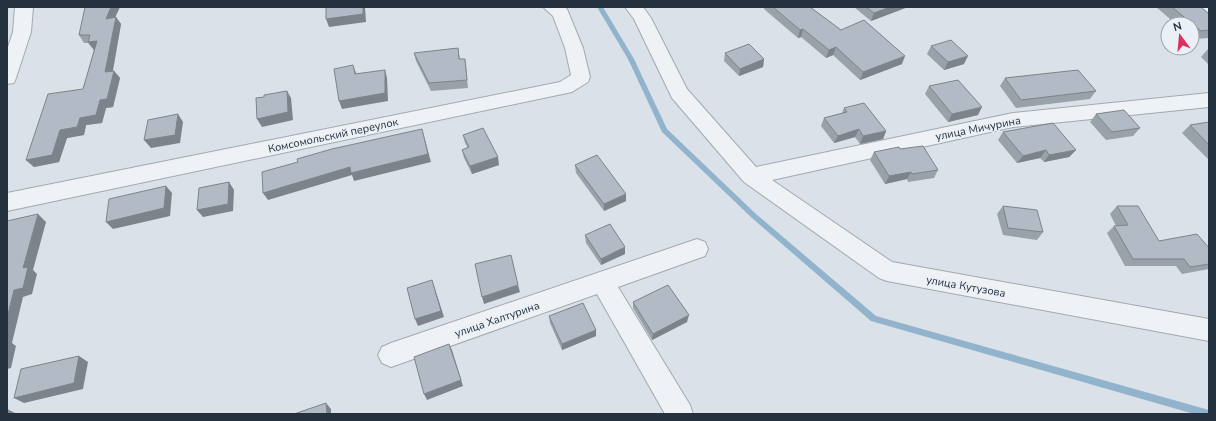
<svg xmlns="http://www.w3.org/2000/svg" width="1216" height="421" font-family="'Nunito Sans',sans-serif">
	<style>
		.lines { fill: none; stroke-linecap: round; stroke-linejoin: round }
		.stream { fill: #91b4cc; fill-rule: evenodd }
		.minor-casing { stroke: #a0a9b2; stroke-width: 2 }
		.minor { fill: #eef2f5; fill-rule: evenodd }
		.wall { fill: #99a1a9 }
		.shaded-wall { fill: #7d838a }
		.building { fill: #b2bbc5; stroke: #7d838a }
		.labels { text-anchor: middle; stroke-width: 3; stroke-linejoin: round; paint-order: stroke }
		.street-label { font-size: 11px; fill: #24313f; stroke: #eaf0f5 }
	</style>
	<rect width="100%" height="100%" fill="#dbe1e8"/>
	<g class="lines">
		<!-- stream -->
		<polygon class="stream" points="597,7 603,7 634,59 667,129 756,214 876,316 1209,410 1209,414 1194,414 871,321 752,218 662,132 628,59"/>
		<defs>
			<g id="minor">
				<polygon points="15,7 33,7 31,32 16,78 14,83 7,84 7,50 13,32"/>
				<polygon points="543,7 564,7 567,9 583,48 590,77 588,82 572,92 7,211 7,193 560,82 571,75 565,48 553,16"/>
				<polygon points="625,7 643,7 651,18 687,89 756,167 1013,113 1209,93 1209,107 1013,127 772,180 892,262 1209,319 1209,341 887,281 879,278 744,182 672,98 634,19"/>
				<polygon points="1195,7 1209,7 1209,17 1203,16"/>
				<polygon points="697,239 705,242 708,249 705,256 618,287 690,405 693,414 665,414 597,294 391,367 382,363 378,355 382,347 391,343"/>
			</g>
		</defs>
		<!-- minor casing -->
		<use href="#minor" class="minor-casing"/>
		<!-- minor -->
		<use href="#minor" class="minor"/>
	</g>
	<!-- wall -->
	<g class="wall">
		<polygon points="120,7 115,17 121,24 113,71 114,71 120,78 113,107 106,108 102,123 86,125 84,135 67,138 59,162 34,167 26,160 83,89 94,50 88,43 84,43 79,35"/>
		<polygon points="764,7 810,7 841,30 902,64 860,80 833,55 826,58 801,37 798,38 764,9"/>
		<polygon points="854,7 908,7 871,21"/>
		<polygon points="1156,7 1201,7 1209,14 1209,38 1194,39 1192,38 1192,24 1176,24"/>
		<polygon points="931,46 964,64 944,70 927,54"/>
		<polygon points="458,48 460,59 465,59 466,67 468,88 431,91 416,61 414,53"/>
		<polygon points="1208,49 1209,49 1209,65 1201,57"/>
		<polygon points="725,53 764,59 763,67 739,76 724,61"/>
		<polygon points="1005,78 1096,91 1090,99 1016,108 1000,86"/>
		<polygon points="929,86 978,115 948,122 925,94"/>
		<polygon points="844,108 886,131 883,139 860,144 855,137 834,143 821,126 824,118 842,113"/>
		<polygon points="1096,114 1140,128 1133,136 1106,140 1090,122"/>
		<polygon points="1209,122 1209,160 1182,133 1190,125"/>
		<polygon points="1003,132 1076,150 1069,157 1044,162 1040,158 1017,163 998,140"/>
		<polygon points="463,135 499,165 472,174 464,158 462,150 468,148 465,143"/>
		<polygon points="900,149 938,170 934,178 908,182 907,179 885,184 870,160 874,152"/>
		<polygon points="575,165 626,201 604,211 576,173"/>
		<polygon points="1003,206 1043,232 1037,240 1003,235 997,214"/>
		<polygon points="1117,206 1159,241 1209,248 1209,269 1182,274 1176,266 1125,266 1107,233 1114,226 1116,226 1110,214"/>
		<polygon points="585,235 625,254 601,265 586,243"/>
		<polygon points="633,302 687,322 652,340 633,308"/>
		<polygon points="549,316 596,330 596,336 562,350 550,323"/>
	</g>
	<!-- shaded-wall -->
	<g class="shaded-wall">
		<polygon points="111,7 120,7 111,26 106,19"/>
		<polygon points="363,7 365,7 366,22 329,27 326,19"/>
		<polygon points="890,7 908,7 871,21 874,13"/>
		<polygon points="116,17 121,24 111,80 105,72"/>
		<polygon points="803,29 801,37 798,38 800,30"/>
		<polygon points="97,41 103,48 94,50 88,42"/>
		<polygon points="836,47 833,55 826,58 829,50"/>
		<polygon points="905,56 902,64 860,80 863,72"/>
		<polygon points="968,56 964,64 944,70 948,62"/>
		<polygon points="764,59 763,67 739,76 740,69"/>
		<polygon points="353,65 356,73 358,82 355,74"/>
		<polygon points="385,70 387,78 388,101 342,109 339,101"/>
		<polygon points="114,71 120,78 113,107 106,108 102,123 86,125 84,135 67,138 59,162 34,167 26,160 60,130 80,118"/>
		<polygon points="287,91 291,98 293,120 262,127 257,119"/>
		<polygon points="982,107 978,115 948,122 952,114"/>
		<polygon points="178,114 183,122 180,143 151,148 144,140"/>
		<polygon points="422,129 431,162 354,181 352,175 268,200 263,193"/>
		<polygon points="859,129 855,137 834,143 838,136"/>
		<polygon points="886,131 883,139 860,144 863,136"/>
		<polygon points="1046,150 1040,158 1017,163 1023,156"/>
		<polygon points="1076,150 1069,157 1044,162 1049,155"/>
		<polygon points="498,157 499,165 472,174 470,166"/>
		<polygon points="911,172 907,179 885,184 889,176"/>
		<polygon points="229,182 234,190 233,211 203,217 197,210"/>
		<polygon points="166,186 172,193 170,216 113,229 106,222"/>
		<polygon points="626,194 626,201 604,211 604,204"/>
		<polygon points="38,214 46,222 33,270 37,274 32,294 23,297 12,343 16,346 11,368 7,369 7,318 14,290 23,268"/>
		<polygon points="625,247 625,254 601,265 601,259"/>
		<polygon points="432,280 434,286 444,317 418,326 415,319"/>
		<polygon points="518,285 520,292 484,304 482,297"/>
		<polygon points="689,315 687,322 652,340 653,334"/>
		<polygon points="596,330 596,336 562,350 562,344"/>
		<polygon points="449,344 452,350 463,386 427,400 424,394"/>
		<polygon points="79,356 88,362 83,389 24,403 14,398"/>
		<polygon points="326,403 331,409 331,414 327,414"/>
		<polygon points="9,410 17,414 8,414"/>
	</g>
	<!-- building -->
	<g class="building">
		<polygon points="85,7 111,7 106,19 116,17 105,72 114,71 107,99 100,100 96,115 80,118 77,127 60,130 52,155 26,160 48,94 83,89 97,41 88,42 90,35 79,35"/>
		<polygon points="326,7 363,7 363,14 326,19"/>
		<polygon points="773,7 810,7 841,30 864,20 905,56 863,72 836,47 829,50 803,29 800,30"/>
		<polygon points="866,7 890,7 874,13"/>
		<polygon points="1172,7 1201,7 1209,14 1209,30 1201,31"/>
		<polygon points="951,40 968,56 948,62 931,46"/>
		<polygon points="749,44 764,59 740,69 725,53"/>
		<polygon points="458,48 459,59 465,59 467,80 429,83 414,53"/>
		<polygon points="353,65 355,74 385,70 385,93 339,101 334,69"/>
		<polygon points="1078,70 1096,91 1021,100 1005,78"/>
		<polygon points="958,80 982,107 952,114 929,86"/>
		<polygon points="287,91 288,112 257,119 256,98 264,97 264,95"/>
		<polygon points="864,103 886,131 863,136 859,129 838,136 824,118 847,112 844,108"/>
		<polygon points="1124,110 1140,128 1112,132 1096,114"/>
		<polygon points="178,114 175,135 144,140 148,120"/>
		<polygon points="1209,122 1209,145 1190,125"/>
		<polygon points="1053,123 1076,150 1049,155 1046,150 1023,156 1003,132"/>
		<polygon points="483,128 498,157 470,166 462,150 469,147 463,135"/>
		<polygon points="422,129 428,154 351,173 350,167 263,193 262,172 298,162 297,159 332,149"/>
		<polygon points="923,146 938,170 912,174 911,172 889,176 874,152 899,147 900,149"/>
		<polygon points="597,155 626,194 604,204 575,165"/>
		<polygon points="229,182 228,204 197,210 199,188"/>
		<polygon points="166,186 164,208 106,222 109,199"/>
		<polygon points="1003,206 1037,210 1043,232 1008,228"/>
		<polygon points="1117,206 1138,206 1159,241 1197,234 1209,248 1209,264 1190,267 1184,259 1133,259 1114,226 1128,225"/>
		<polygon points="38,214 23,268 28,267 23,288 14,290 7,318 7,221"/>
		<polygon points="610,224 625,247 601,259 585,235"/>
		<polygon points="511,255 518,285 482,297 475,264"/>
		<polygon points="432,280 441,311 415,319 407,288"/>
		<polygon points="668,285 689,315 653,334 633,302"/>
		<polygon points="583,303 596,330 562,344 549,316"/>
		<polygon points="449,344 461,380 424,394 414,357"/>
		<polygon points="79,356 74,383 14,398 21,369"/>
		<polygon points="326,403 327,414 294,414"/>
		<polygon points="7,410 9,410 8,414 7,414"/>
	</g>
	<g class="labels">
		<!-- street labels -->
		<g class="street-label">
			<text transform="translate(978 128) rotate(-11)" y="4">улица Мичурина</text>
			<text transform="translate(333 135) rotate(-12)" y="4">Комсомольский переулок</text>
			<text transform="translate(966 286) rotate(10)" y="4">улица Кутузова</text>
			<text transform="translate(497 319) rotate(-19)" y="4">улица Халтурина</text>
		</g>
	</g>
	<!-- border -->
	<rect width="1216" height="421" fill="none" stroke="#24313f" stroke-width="16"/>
	<!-- north arrow -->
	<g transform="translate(1180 36) rotate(344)"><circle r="19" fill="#eaf0f5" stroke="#9ba4ac"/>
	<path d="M0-3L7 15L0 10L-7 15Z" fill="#dc305d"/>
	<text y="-6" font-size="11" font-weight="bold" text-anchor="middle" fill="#24313f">N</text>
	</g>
</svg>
